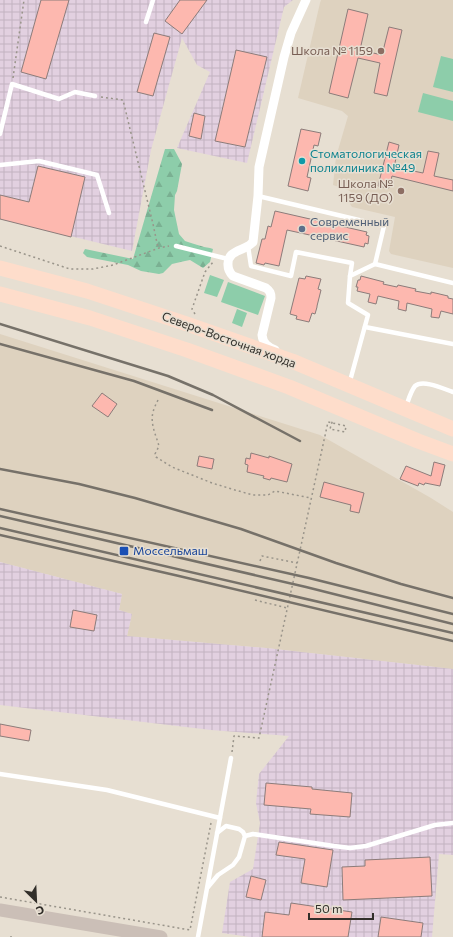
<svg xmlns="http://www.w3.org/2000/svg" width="453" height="937" font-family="Commissioner,sans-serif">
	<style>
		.built { fill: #ded2bf }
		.industrial { fill: url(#industrial-grid) }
		.forest { fill: url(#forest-firs) }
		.pitch { fill: #8dcdaa }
		.building { fill: #fdb8af; stroke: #8c7c7a }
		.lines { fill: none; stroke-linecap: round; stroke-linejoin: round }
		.path { stroke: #99948a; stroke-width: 1.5; stroke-dasharray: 2 3; stroke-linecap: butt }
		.lane { stroke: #fff; stroke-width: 4.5 }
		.street { stroke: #fff; stroke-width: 9 }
		.secondary { stroke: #cbbfb7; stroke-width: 13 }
		.primary { stroke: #feddcb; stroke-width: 15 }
		.rail { stroke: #767169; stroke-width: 2.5 }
		.education-dot { fill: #8d6e63; stroke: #e7dfd2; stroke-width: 1.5 }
		.culture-dot { fill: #0f9aa8; stroke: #e7dfd2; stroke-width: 1.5 }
		.service-dot { fill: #5c6f8a; stroke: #e7dfd2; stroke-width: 1.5 }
		.transit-dot { fill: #1a4fb4; stroke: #e7dfd2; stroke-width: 1.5 }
		.labels { text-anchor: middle; stroke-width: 3; stroke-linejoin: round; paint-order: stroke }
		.education-label { font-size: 12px; fill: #785e54; stroke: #e7dfd2; text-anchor: end }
		.culture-label { font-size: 12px; fill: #0d838f; stroke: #e7dfd2; text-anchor: start }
		.service-label { font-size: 12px; fill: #4e5e75; stroke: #e7dfd2; text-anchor: start }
		.street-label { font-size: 12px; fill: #322f2a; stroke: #e7dfd2 }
		.transit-label { font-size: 12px; fill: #164399; stroke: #e7dfd2; text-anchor: start }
	</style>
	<defs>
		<pattern id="industrial-grid" width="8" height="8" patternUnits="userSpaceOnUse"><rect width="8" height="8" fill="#e2d0e0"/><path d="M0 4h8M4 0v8" fill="none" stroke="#c2b3c0"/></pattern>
		<pattern id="forest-firs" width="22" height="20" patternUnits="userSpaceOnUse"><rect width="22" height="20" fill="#8dcdaa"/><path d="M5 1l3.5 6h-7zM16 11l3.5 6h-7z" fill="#7ab092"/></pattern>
	</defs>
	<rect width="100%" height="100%" fill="#e7dfd2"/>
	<!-- built -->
	<g class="built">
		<polygon points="321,0 453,0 453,268 391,254 389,251 395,217 352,207 350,204 352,196 351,192 348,190 333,185 336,157 348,116 342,111 298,98 320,3"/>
		<polygon points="0,334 320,435 431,498 453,512 453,669 266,648 127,636 132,614 119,610 122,594 0,562"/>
	</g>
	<!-- industrial -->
	<g class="industrial">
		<polygon points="0,0 293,0 284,7 247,163 177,148 210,72 197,65 182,38 151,150 132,251 0,219"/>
		<polygon points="0,562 122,594 119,610 132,614 127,636 266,648 453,669 453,855 439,854 432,937 250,937 222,933 230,882 253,869 260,823 256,803 259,774 289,736 211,730 0,705"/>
	</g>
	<!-- forest -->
	<path class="forest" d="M165,149H174L182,164L177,191L175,195L174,210L179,234L185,241C190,243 195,244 201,246C205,248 209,247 213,249L210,262L203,268L190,260L185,261L172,264L163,273L159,274L141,271L128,265L87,257L83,253L85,249L133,259Z"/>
	<!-- pitch -->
	<g class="pitch">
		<polygon points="441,56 453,59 453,92 433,87"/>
		<polygon points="423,93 453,101 453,121 418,112"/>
		<polygon points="210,275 224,280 217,297 204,293"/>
		<polygon points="228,282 265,296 258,315 221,302"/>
		<polygon points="237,309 247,313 242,327 232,323"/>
	</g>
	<!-- building -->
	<g class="building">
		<polygon points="41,0 69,0 46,79 21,72"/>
		<polygon points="180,0 207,0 182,34 165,21"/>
		<polygon points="348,9 368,14 360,50 382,55 389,27 402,30 387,96 374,93 380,63 358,58 348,98 329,93"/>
		<polygon points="154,33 170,37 153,96 137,92"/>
		<polygon points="236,50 267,57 245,147 215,141"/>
		<polygon points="194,113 205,116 201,139 189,136"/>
		<polygon points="301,129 321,133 318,146 314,145 307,177 311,178 308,191 288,186"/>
		<polygon points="389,142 399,145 394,167 423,173 428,151 439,153 434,176 453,180 453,191 392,176 389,188 378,186"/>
		<polygon points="38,166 85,177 71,237 0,219 0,195 29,202"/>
		<polygon points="275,211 367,232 366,235 369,236 368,244 365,243 364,247 287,230 279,266 265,263 264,265 256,263 262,239 265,239 268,226 271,227"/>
		<polygon points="306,276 321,279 318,289 321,290 317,306 317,307 315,314 312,313 309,322 296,319 297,316 290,314 299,278 305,279"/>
		<polygon points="361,276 384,282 383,284 397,287 398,285 416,289 415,291 431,294 431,292 448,296 448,298 453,299 453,314 441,311 439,318 431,317 432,309 407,303 406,311 398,309 399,301 378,296 376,304 368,302 370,294 357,291 358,287 356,287 358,280 360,280"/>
		<polygon points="102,393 117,404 108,417 92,406"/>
		<polygon points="251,453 269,458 269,456 292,464 287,482 271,478 270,480 263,478 264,476 247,472 248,465 245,464 246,458 250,459"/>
		<polygon points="199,456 214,459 212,469 197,466"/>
		<polygon points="434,462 445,465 440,486 425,483 424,485 419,483 418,486 400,479 406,466 431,476"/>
		<polygon points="324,482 364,493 359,513 350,511 351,505 320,497"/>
		<polygon points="73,610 97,615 94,631 70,627"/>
		<polygon points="0,724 31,730 29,741 0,736"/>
		<polygon points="266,783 312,787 312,789 352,793 350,817 310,814 311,809 264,805"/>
		<polygon points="279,842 333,850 327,887 301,883 305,859 276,855"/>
		<polygon points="430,857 432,896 343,900 342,867 365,866 365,860"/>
		<polygon points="251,876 266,880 261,900 246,897"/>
		<polygon points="291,903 352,912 348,937 262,937 265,912 289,915"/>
		<polygon points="381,917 423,923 421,937 378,937"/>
	</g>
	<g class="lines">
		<!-- path -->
		<g class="path">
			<polyline points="13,78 24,0"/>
			<polyline points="101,97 123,100 153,224 158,248"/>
			<polyline points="0,246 70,269 93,269 113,265 159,248 169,246"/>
			<polyline points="195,314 192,309 205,272 213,262"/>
			<path d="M158,400C156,404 154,408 153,412C150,424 156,435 159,446L155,454L156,457L172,467L212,483L235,490L253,495H268L275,491L311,498"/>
			<polyline points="260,561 262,556 297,563"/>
			<polyline points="255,600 287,608"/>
			<polyline points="232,752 234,736 259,738 328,422 346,426 345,432 330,429 333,419"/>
			<polyline points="0,897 190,930 211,823"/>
			<polyline points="11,937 11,936"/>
		</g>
		<!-- lane -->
		<g class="lane">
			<polyline points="146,22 153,0"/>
			<polyline points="0,134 12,84 59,99 75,92 95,96"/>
			<polyline points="0,165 39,161 97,175 109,213"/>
			<polyline points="258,196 384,226 375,264"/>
			<polyline points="176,246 228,259"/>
			<polyline points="248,246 251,266 291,276 296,252 352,263 350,276"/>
			<polyline points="365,327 453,344"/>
			<polyline points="350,381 368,315 348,303 350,276 375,264 453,283"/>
			<path d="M407,404C409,398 411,391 415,386C423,379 444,389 453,392"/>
			<polyline points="0,774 107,790 220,818"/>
			<polyline points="245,836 253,834 334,846 350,848 366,846 435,825 453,823"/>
			<polyline points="208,887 218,875 233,865 239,857 245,836 243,832 239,829 226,826 217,833"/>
			<polyline points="198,937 231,758"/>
		</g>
		<!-- street -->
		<path class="street" d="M275,350C268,347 263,344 262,335L271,298C271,293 270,291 266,288L233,276C230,273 228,269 228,265C227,252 240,251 248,246C249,246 252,243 253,242L258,196L259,167L284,57L291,33L306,0"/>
		<!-- secondary -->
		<polyline class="secondary" points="0,910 161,937"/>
		<!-- primary -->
		<g class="primary">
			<polyline points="0,268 87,291 187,324 292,361 453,429"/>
			<polyline points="0,294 90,318 187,350 289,387 418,441 453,454"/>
		</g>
		<!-- rail -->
		<g class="rail">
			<polyline points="0,324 168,376 213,395 300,441"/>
			<polyline points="0,344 134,381 212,410"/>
			<polyline points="0,469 79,484 135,498 241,529 336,563 401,584 453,598"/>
			<polyline points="0,509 309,578 453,614"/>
			<polyline points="0,516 306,587 453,624"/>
			<polyline points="0,528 453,633"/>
			<polyline points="0,535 179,576 453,641"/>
		</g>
	</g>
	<!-- markers -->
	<g class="education-dot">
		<circle cx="381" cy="51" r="4"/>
		<circle cx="401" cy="191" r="4"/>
	</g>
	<circle class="culture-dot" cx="302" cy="161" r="4"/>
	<circle class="service-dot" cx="302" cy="229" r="4"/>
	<rect class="transit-dot" x="119" y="546" width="10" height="10" rx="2"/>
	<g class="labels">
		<!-- education labels -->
		<g class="education-label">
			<text x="373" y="55">Школа № 1159</text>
			<text x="393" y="188">Школа №<tspan x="393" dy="14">1159 (ДО)</tspan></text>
		</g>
		<!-- culture labels -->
		<g class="culture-label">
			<text x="310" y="158">Стоматологическая<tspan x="310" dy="14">поликлиника №49</tspan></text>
		</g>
		<!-- service labels -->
		<g class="service-label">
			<text x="310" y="226">Современный<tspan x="310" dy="14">сервис</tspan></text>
		</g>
		<!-- street labels -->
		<g class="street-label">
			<text transform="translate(229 340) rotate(20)" y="4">Северо-Восточная хорда</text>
		</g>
		<!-- transit labels -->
		<g class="transit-label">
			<text x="133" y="555">Моссельмаш</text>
		</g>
	</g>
	<!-- north arrow -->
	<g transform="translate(36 901) rotate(156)" stroke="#e7dfd2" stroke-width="3" paint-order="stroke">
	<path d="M0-3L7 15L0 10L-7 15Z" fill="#322f2a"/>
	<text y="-6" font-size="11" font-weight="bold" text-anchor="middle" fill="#322f2a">С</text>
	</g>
	<!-- scale -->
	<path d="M309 913v6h64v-6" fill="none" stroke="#322f2a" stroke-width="2"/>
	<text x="315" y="913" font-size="12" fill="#322f2a" stroke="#e7dfd2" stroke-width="3" paint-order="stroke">50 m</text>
</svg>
